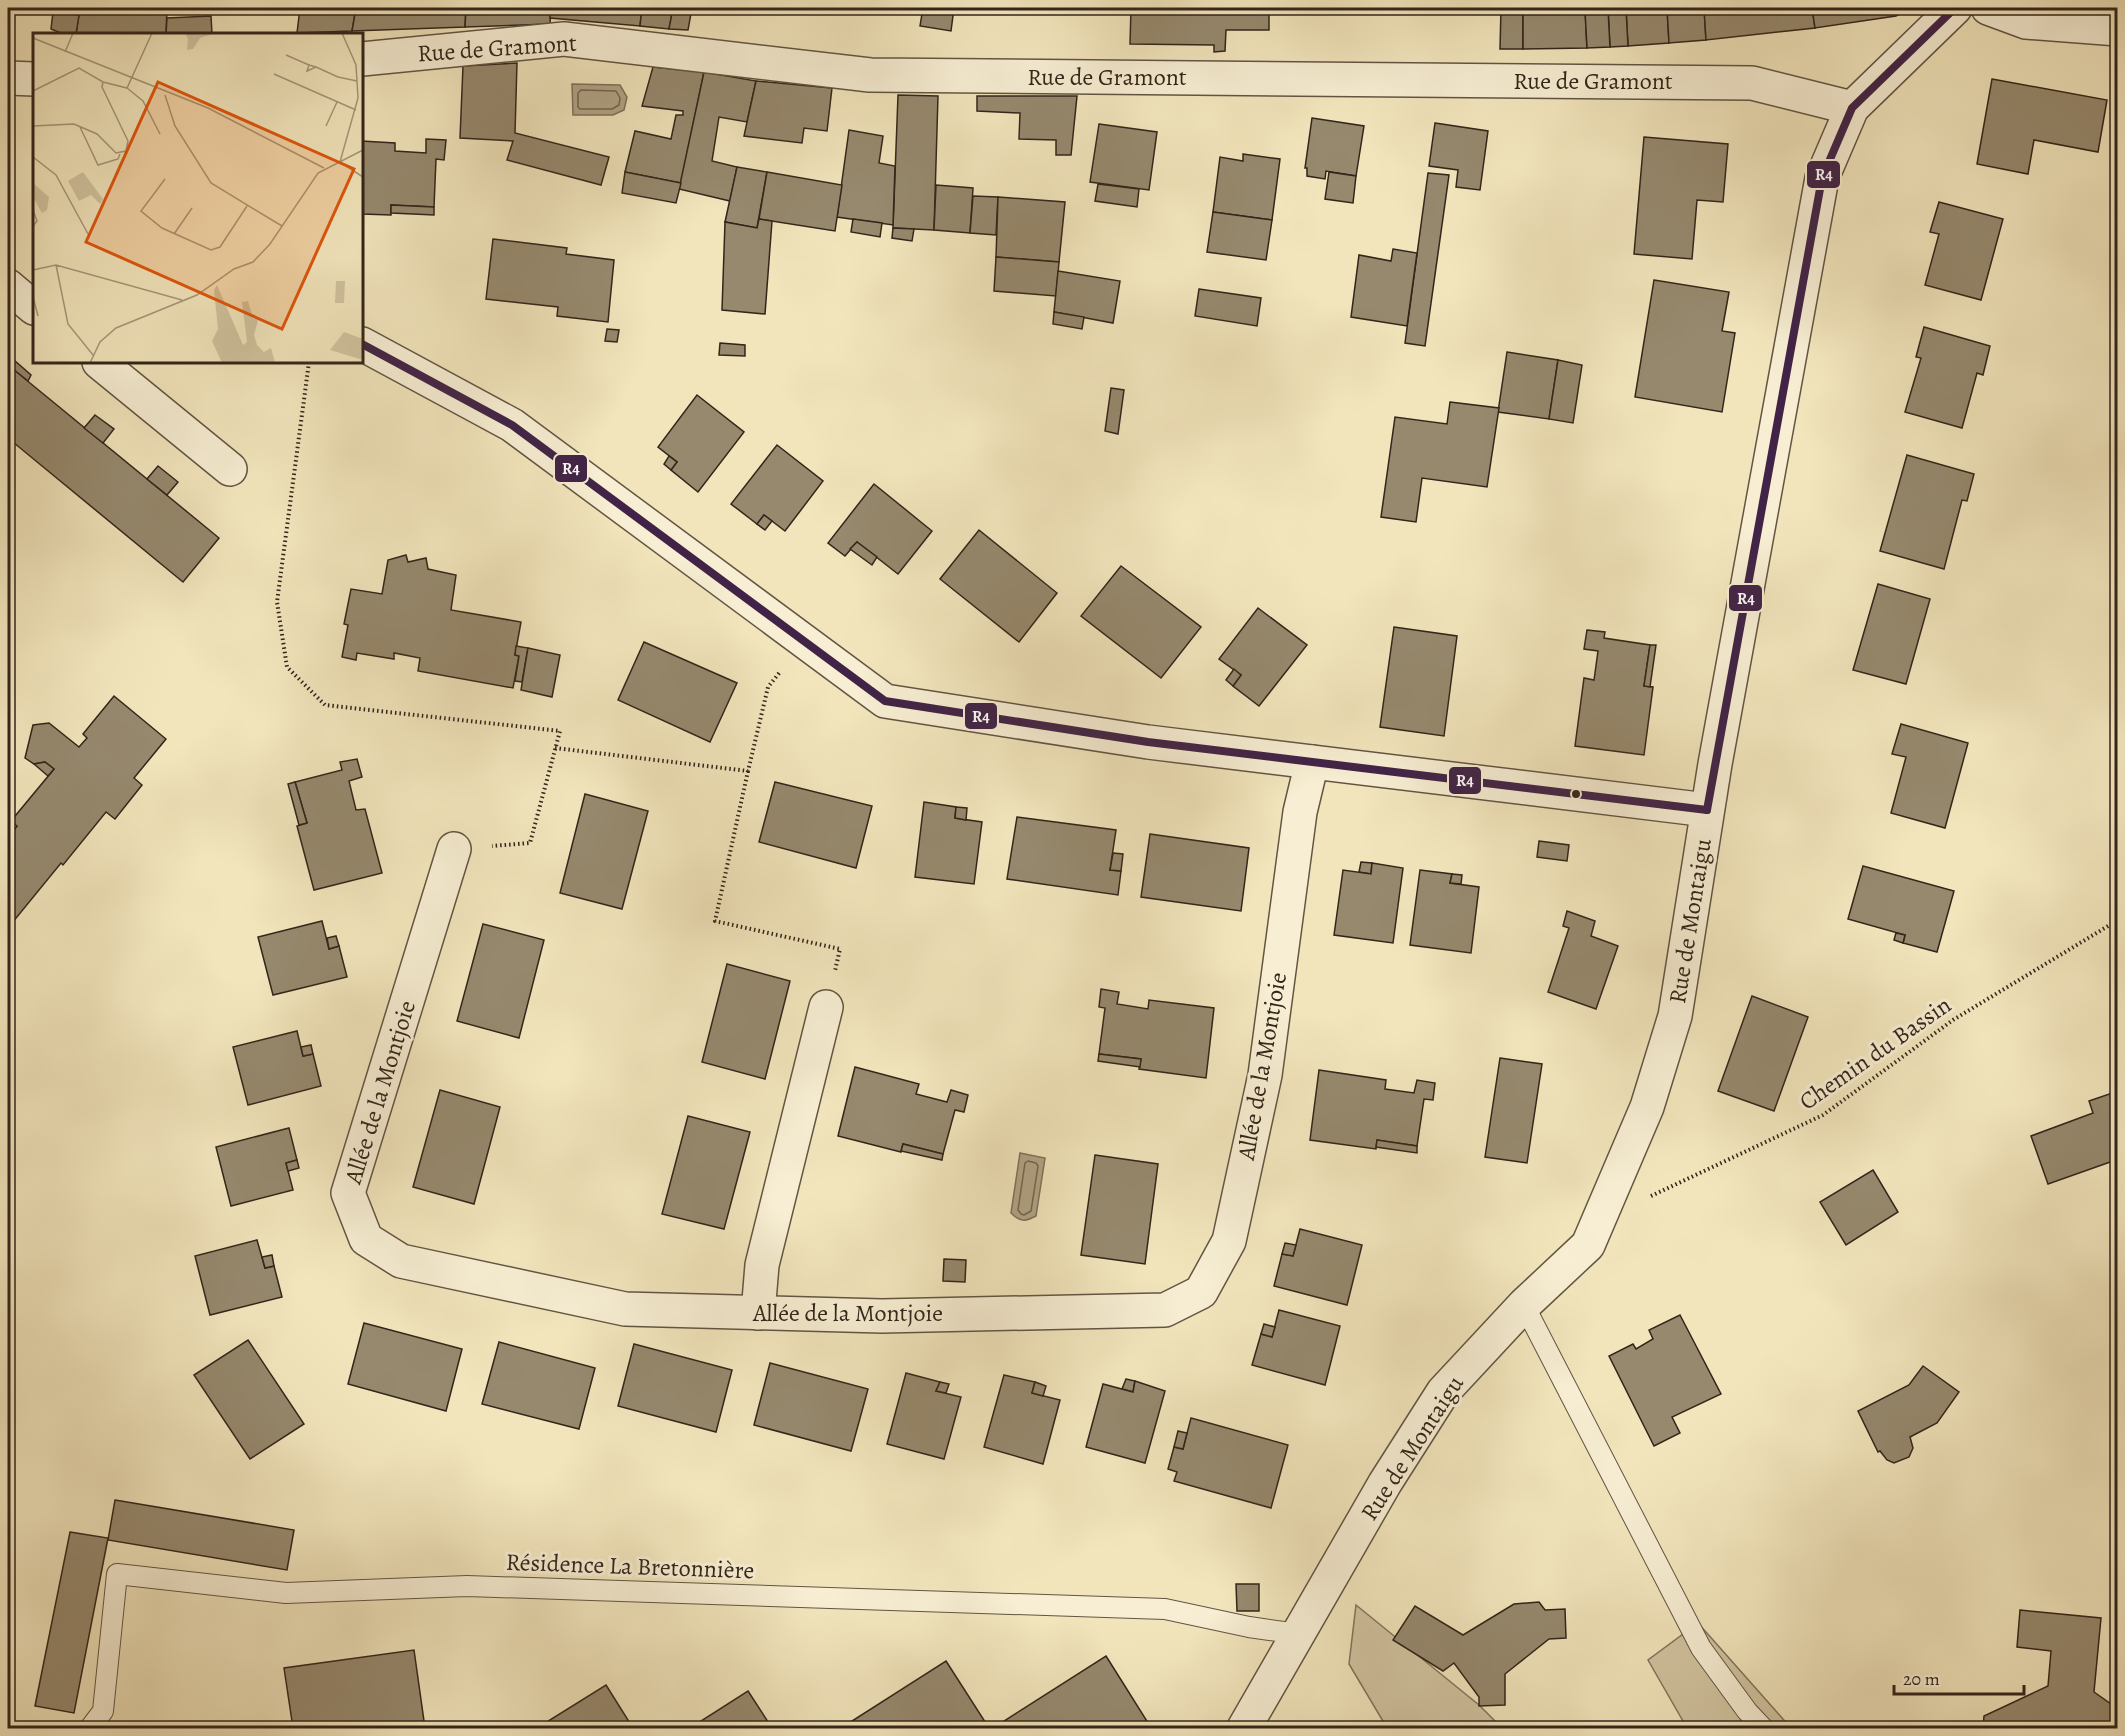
<svg xmlns="http://www.w3.org/2000/svg" width="2125" height="1736" font-family="Alegreya,serif">
	<style>
		.green { fill: #d1c4a0; stroke: #82745d; stroke-width: 1.5 }
		.water { fill: #b1a485; stroke: #7e715a; stroke-width: 1.5 }
		.lines { fill: none; stroke-linecap: round; stroke-linejoin: round }
		.shore { stroke: #726450; stroke-width: 1.5 }
		.building { fill: #96896e; stroke: #32251a; stroke-width: 1.5 }
		.service-casing { stroke: #625542; stroke-width: 22 }
		.minor-casing { stroke: #625542; stroke-width: 36 }
		.path { stroke: #32251a; stroke-width: 4; stroke-dasharray: 1.5 3; stroke-linecap: butt }
		.service { stroke: #f7eed3; stroke-width: 20 }
		.minor { stroke: #f7eed3; stroke-width: 33 }
		.bus-1-casing { stroke: #f7eed3; stroke-width: 12 }
		.bus-1 { stroke: #402347; stroke-width: 8 }
		.bus-dot { fill: #32251a; stroke: #f7eed3; stroke-width: 2 }
		.labels { text-anchor: middle; stroke-width: 6; stroke-linejoin: round; paint-order: stroke }
		.street-label { font-size: 24px; fill: #32251a; stroke: #f7eed3 }
		.inset-road { fill: none; stroke: #a5987b; stroke-width: 1.5 }
		.view { fill: #df560d; fill-opacity: 0.15; stroke: #df560d; stroke-width: 3 }
		.inset-edge { fill: none; stroke: #32251a; stroke-width: 3 }
		.line-badge { stroke: #f7eed3; stroke-width: 2 }
		.badge-label { font-size: 16px; text-anchor: middle; font-weight: bold; fill: #fff }
	</style>
	<rect width="100%" height="100%" fill="#f2e5bc"/>
	<filter id="stains"><feTurbulence type="fractalNoise" baseFrequency=".00333" numOctaves="4"/><feColorMatrix values="0 0 0 0 .2 0 0 0 0 .09 0 0 0 0 .02 0 0 0 .5 -.17"/></filter>
	<radialGradient id="worn" r=".72"><stop offset=".6" stop-color="#630" stop-opacity="0"/><stop offset="1" stop-color="#630" stop-opacity=".3"/></radialGradient>
	<!-- green -->
	<g class="green">
		<polygon points="1356,1605 1479,1705 1502,1728 1387,1728 1349,1664"/>
		<polygon points="1698,1623 1791,1728 1687,1728 1648,1660"/>
	</g>
	<!-- water -->
	<g class="water">
		<polygon points="572,84 620,85 627,97 624,110 613,115 573,115"/>
		<path d="M1020,1153L1045,1158L1036,1216C1025,1222 1020,1222 1011,1213Z"/>
	</g>
	<g class="lines">
		<!-- shore -->
		<g class="shore">
			<polygon points="581,90 616,91 620,98 619,105 612,109 580,109 578,107 578,93"/>
			<polygon points="1028,1161 1036,1163 1038,1166 1031,1211 1024,1215 1021,1214 1018,1210 1025,1163"/>
		</g>
	</g>
	<!-- building -->
	<g class="building">
		<polygon points="80,8 167,8 166,34 76,34"/>
		<polygon points="300,8 356,8 352,31 297,33"/>
		<polygon points="356,8 466,8 465,27 352,31"/>
		<polygon points="466,8 551,8 550,24 465,27"/>
		<polygon points="551,8 642,8 640,26 550,18"/>
		<polygon points="642,8 673,8 669,29 640,26"/>
		<polygon points="673,8 692,8 688,30 669,29"/>
		<polygon points="923,8 954,8 951,31 920,26"/>
		<polygon points="1131,8 1269,8 1269,30 1226,30 1225,51 1214,52 1214,45 1130,44"/>
		<polygon points="1501,8 1523,8 1523,49 1500,49"/>
		<polygon points="1523,8 1585,8 1587,48 1523,49"/>
		<polygon points="1667,8 1669,43 1628,46 1626,9"/>
		<polygon points="1667,8 1704,8 1706,40 1669,43"/>
		<polygon points="1704,8 1812,8 1815,28 1706,40"/>
		<polygon points="1812,8 1910,8 1896,16 1815,28"/>
		<polygon points="8,9 11,10 10,30 8,30"/>
		<polygon points="1608,9 1626,9 1628,46 1610,47"/>
		<polygon points="1608,9 1610,47 1587,48 1585,11"/>
		<polygon points="53,12 79,15 76,34 63,34 51,29"/>
		<polygon points="211,16 212,34 166,34 167,18"/>
		<polygon points="517,63 515,133 609,157 601,185 507,160 513,141 460,138 463,66"/>
		<polygon points="653,67 704,72 681,183 625,172 635,131 671,139 676,115 683,115 683,111 642,106"/>
		<polygon points="704,72 756,81 747,122 719,117 712,161 737,167 730,201 679,189"/>
		<polygon points="1992,79 2107,100 2098,152 2034,140 2028,174 1977,164"/>
		<polygon points="756,81 832,88 827,131 804,128 802,143 744,136"/>
		<polygon points="898,95 938,96 934,230 893,228"/>
		<polygon points="977,96 1077,96 1071,155 1056,155 1056,140 1019,139 1020,113 977,111"/>
		<polygon points="1312,118 1364,126 1356,176 1326,171 1325,179 1307,176 1307,168 1305,168"/>
		<polygon points="1435,123 1488,131 1480,190 1456,187 1458,170 1429,166"/>
		<polygon points="1099,124 1157,132 1149,190 1090,182"/>
		<polygon points="849,130 883,136 879,163 895,166 893,225 837,217"/>
		<polygon points="1644,137 1728,144 1723,202 1697,200 1692,259 1634,254"/>
		<polygon points="426,139 446,140 444,160 436,159 434,207 391,205 391,215 362,214 362,141 395,143 395,151 426,153"/>
		<polygon points="1243,154 1280,159 1272,220 1213,212 1220,157 1243,161"/>
		<polygon points="737,167 767,172 757,228 725,222"/>
		<polygon points="625,172 681,183 676,203 622,193"/>
		<polygon points="767,172 842,185 835,231 759,219"/>
		<polygon points="1329,172 1356,176 1353,203 1325,199"/>
		<polygon points="1428,173 1449,175 1425,346 1405,343"/>
		<polygon points="1098,184 1139,189 1137,207 1095,201"/>
		<polygon points="936,185 973,188 970,233 934,230"/>
		<polygon points="973,196 998,197 996,235 970,233"/>
		<polygon points="998,197 1065,202 1059,262 996,257"/>
		<polygon points="1939,202 2003,219 1981,300 1925,285 1939,234 1930,232"/>
		<polygon points="391,205 434,207 434,215 391,213"/>
		<polygon points="1213,212 1272,220 1266,260 1207,252"/>
		<polygon points="759,219 772,221 765,314 722,310 725,222 757,228"/>
		<polygon points="853,219 882,223 880,237 851,232"/>
		<polygon points="893,228 914,229 912,241 892,238"/>
		<polygon points="493,239 567,248 566,254 614,260 608,322 557,316 558,307 486,299"/>
		<polygon points="1393,249 1417,253 1407,326 1351,317 1359,255 1391,261"/>
		<polygon points="996,257 1059,262 1056,296 994,291"/>
		<polygon points="1058,271 1120,281 1113,323 1054,312"/>
		<polygon points="1654,280 1729,292 1722,331 1735,333 1722,412 1635,397"/>
		<polygon points="1199,289 1261,298 1257,326 1195,316"/>
		<polygon points="1054,312 1084,317 1082,329 1053,324"/>
		<polygon points="1924,327 1990,346 1983,375 1977,373 1962,428 1905,412 1921,358 1916,357"/>
		<polygon points="607,329 619,330 617,342 605,341"/>
		<polygon points="720,343 745,345 745,356 719,355"/>
		<polygon points="1507,352 1558,360 1549,419 1498,412"/>
		<polygon points="14,360 31,375 28,381 9,366"/>
		<polygon points="1558,360 1582,365 1573,423 1549,419"/>
		<polygon points="8,365 219,538 183,582 8,438"/>
		<polygon points="1111,388 1124,390 1118,434 1105,431"/>
		<polygon points="697,395 744,432 698,492 671,470 677,462 658,447"/>
		<polygon points="1450,402 1499,408 1487,487 1422,478 1416,522 1381,517 1395,417 1447,424"/>
		<polygon points="95,415 114,429 103,443 84,428"/>
		<polygon points="777,445 823,481 785,531 764,515 757,524 731,504"/>
		<polygon points="1907,455 1974,474 1967,501 1962,500 1944,569 1880,551"/>
		<polygon points="669,456 677,462 671,470 664,464"/>
		<polygon points="158,466 178,482 167,495 147,479"/>
		<polygon points="874,484 932,531 898,574 857,542 845,556 828,543"/>
		<polygon points="764,515 772,521 765,530 757,524"/>
		<polygon points="979,530 1057,593 1019,642 940,579"/>
		<polygon points="857,542 877,557 872,565 850,549"/>
		<polygon points="406,555 408,562 426,558 428,569 456,575 451,610 521,622 515,655 519,656 513,688 418,671 420,658 394,653 394,659 357,653 356,660 342,657 348,625 344,624 351,589 382,594 388,560"/>
		<polygon points="1121,566 1201,627 1161,678 1081,616"/>
		<polygon points="1878,584 1930,599 1906,684 1853,670"/>
		<polygon points="1258,608 1307,645 1259,706 1233,686 1241,675 1219,659"/>
		<polygon points="1394,627 1457,636 1444,736 1380,727"/>
		<polygon points="1587,630 1605,632 1604,638 1650,645 1644,686 1653,687 1644,755 1575,746 1584,678 1594,680 1598,651 1584,649"/>
		<polygon points="644,642 737,683 710,742 618,700"/>
		<polygon points="1650,645 1656,645 1650,687 1644,686"/>
		<polygon points="516,646 528,648 522,682 515,681 519,656 515,655"/>
		<polygon points="528,648 560,655 552,697 521,690"/>
		<polygon points="1234,669 1241,675 1233,686 1226,680"/>
		<polygon points="114,696 166,739 134,778 142,785 115,819 106,812 63,865 61,863 8,928 8,838 17,826 11,821 54,769 45,762 34,764 25,758 33,725 49,723 79,747 87,738 83,734"/>
		<polygon points="1901,724 1968,743 1945,828 1891,813 1906,757 1892,754"/>
		<polygon points="357,759 362,777 349,781 356,810 365,809 382,873 314,890 297,826 307,823 295,782 342,770 340,762"/>
		<polygon points="45,762 54,769 48,776 34,764"/>
		<polygon points="295,782 307,823 299,825 288,784"/>
		<polygon points="775,782 872,806 856,868 759,842"/>
		<polygon points="585,794 648,811 622,909 560,893"/>
		<polygon points="924,802 956,807 955,818 982,822 974,884 915,877"/>
		<polygon points="956,807 967,808 966,820 955,818"/>
		<polygon points="1017,817 1116,830 1110,870 1121,871 1118,895 1007,879"/>
		<polygon points="1150,834 1249,848 1241,911 1141,897"/>
		<polygon points="1539,841 1569,845 1567,861 1537,857"/>
		<polygon points="1113,853 1123,854 1121,871 1110,870"/>
		<polygon points="1361,862 1372,863 1371,874 1359,872"/>
		<polygon points="1372,863 1403,868 1393,943 1334,935 1343,870 1371,874"/>
		<polygon points="1863,866 1954,891 1937,952 1903,943 1905,935 1848,919"/>
		<polygon points="1420,870 1452,874 1450,883 1479,887 1471,953 1410,945"/>
		<polygon points="1452,874 1462,875 1461,884 1450,883"/>
		<polygon points="1567,911 1595,921 1591,936 1618,946 1596,1009 1548,992 1569,928 1563,926"/>
		<polygon points="322,921 329,949 339,946 347,977 273,995 258,937"/>
		<polygon points="483,924 544,940 519,1038 457,1021"/>
		<polygon points="1896,933 1905,935 1903,943 1894,940"/>
		<polygon points="336,936 339,946 329,949 327,938"/>
		<polygon points="727,964 790,981 765,1079 702,1062"/>
		<polygon points="1101,989 1119,992 1117,1004 1148,1009 1149,1000 1214,1008 1206,1078 1139,1069 1141,1059 1099,1054 1105,1008 1099,1007"/>
		<polygon points="1752,996 1808,1017 1774,1111 1718,1091"/>
		<polygon points="297,1031 303,1056 313,1054 321,1086 248,1105 233,1047"/>
		<polygon points="311,1045 313,1054 303,1056 301,1047"/>
		<polygon points="1099,1054 1141,1059 1140,1067 1098,1061"/>
		<polygon points="1500,1058 1542,1064 1527,1163 1485,1157"/>
		<polygon points="855,1067 919,1084 916,1094 947,1102 951,1090 968,1095 964,1112 955,1110 943,1154 903,1144 901,1152 838,1136"/>
		<polygon points="1319,1070 1386,1080 1385,1089 1414,1093 1417,1080 1435,1083 1433,1100 1424,1099 1417,1146 1377,1140 1376,1149 1310,1140"/>
		<polygon points="440,1090 500,1107 474,1204 413,1187"/>
		<polygon points="2118,1091 2118,1175 2113,1161 2048,1184 2031,1136 2093,1113 2089,1101"/>
		<polygon points="688,1116 750,1132 724,1229 662,1214"/>
		<polygon points="289,1128 297,1160 286,1163 293,1190 231,1206 216,1147"/>
		<polygon points="1377,1140 1417,1146 1417,1153 1376,1147"/>
		<polygon points="903,1144 943,1154 942,1160 901,1151"/>
		<polygon points="1095,1155 1158,1164 1145,1264 1081,1255"/>
		<polygon points="297,1160 299,1168 288,1171 286,1163"/>
		<polygon points="1873,1170 1898,1212 1846,1245 1820,1202"/>
		<polygon points="1300,1229 1362,1245 1347,1305 1274,1286 1282,1254 1293,1256"/>
		<polygon points="257,1240 265,1268 274,1266 282,1297 210,1315 195,1256"/>
		<polygon points="1285,1243 1296,1245 1293,1256 1282,1254"/>
		<polygon points="272,1255 274,1266 265,1268 262,1257"/>
		<polygon points="944,1259 966,1260 965,1282 943,1281"/>
		<polygon points="1279,1310 1340,1326 1325,1385 1252,1365 1261,1334 1272,1337"/>
		<polygon points="1680,1315 1721,1394 1672,1417 1680,1433 1654,1446 1609,1356 1633,1344 1636,1349 1653,1339 1649,1330"/>
		<polygon points="364,1323 462,1349 446,1411 348,1384"/>
		<polygon points="1264,1324 1275,1327 1272,1337 1261,1334"/>
		<polygon points="248,1340 304,1424 250,1459 194,1375"/>
		<polygon points="499,1342 595,1368 579,1429 482,1404"/>
		<polygon points="634,1344 732,1370 716,1432 618,1406"/>
		<polygon points="770,1363 868,1389 851,1451 754,1425"/>
		<polygon points="1923,1366 1959,1392 1937,1423 1910,1437 1913,1448 1909,1457 1894,1463 1887,1460 1880,1451 1878,1452 1858,1411 1909,1385"/>
		<polygon points="906,1373 940,1382 936,1391 961,1397 944,1459 887,1444"/>
		<polygon points="1004,1375 1035,1382 1032,1393 1060,1400 1043,1464 984,1447"/>
		<polygon points="1126,1379 1135,1381 1133,1392 1122,1389"/>
		<polygon points="1135,1381 1165,1391 1145,1463 1086,1447 1103,1384 1133,1392"/>
		<polygon points="940,1382 949,1384 946,1393 936,1391"/>
		<polygon points="1035,1382 1046,1386 1043,1396 1032,1393"/>
		<polygon points="1191,1418 1288,1445 1271,1508 1174,1481 1177,1472 1168,1469 1174,1447 1183,1449"/>
		<polygon points="1178,1431 1187,1433 1183,1449 1174,1447"/>
		<polygon points="115,1500 294,1530 287,1570 108,1540"/>
		<polygon points="70,1532 108,1538 74,1713 35,1706"/>
		<polygon points="1236,1584 1259,1584 1259,1611 1237,1611"/>
		<polygon points="1539,1602 1545,1610 1565,1609 1566,1638 1549,1639 1505,1674 1505,1705 1479,1706 1479,1697 1454,1663 1443,1671 1393,1640 1415,1606 1463,1635 1514,1604"/>
		<polygon points="2020,1610 2101,1618 2094,1692 2118,1709 2118,1728 1983,1728 1984,1716 2048,1686 2051,1651 2017,1647"/>
		<polygon points="414,1650 425,1728 293,1728 284,1668"/>
		<polygon points="1106,1656 1150,1726 1147,1728 993,1728"/>
		<polygon points="946,1661 989,1728 841,1728"/>
		<polygon points="606,1685 633,1728 537,1728"/>
		<polygon points="748,1691 772,1728 690,1728"/>
	</g>
	<g class="lines">
		<defs>
			<g id="service">
				<polyline points="1524,1305 1701,1648 1747,1711 1763,1728"/>
				<polyline points="90,1728 103,1711 117,1574 286,1593 467,1586 1165,1609 1249,1627 1298,1634"/>
			</g>
			<g id="minor">
				<polyline points="1988,8 2026,22 2118,29"/>
				<polyline points="362,59 564,39 870,75 1752,83 1852,108"/>
				<polyline points="8,78 34,79"/>
				<polyline points="8,286 34,308"/>
				<polyline points="362,344 512,425 885,701 1148,742 1707,810"/>
				<polyline points="99,362 230,469"/>
				<polyline points="454,849 348,1193 366,1239 401,1261 625,1309 882,1316 1165,1310 1201,1292 1229,1241 1265,1075 1300,812 1312,762"/>
				<polyline points="758,1313 762,1265 826,1007"/>
				<polyline points="1244,1728 1385,1483 1443,1392 1524,1305 1588,1245 1647,1107 1675,1016 1715,764 1822,178 1852,108 1955,8"/>
			</g>
		</defs>
		<!-- service casing -->
		<use href="#service" class="service-casing"/>
		<!-- minor casing -->
		<use href="#minor" class="minor-casing"/>
		<!-- path -->
		<g class="path">
			<polyline points="309,362 277,602 287,667 325,705 560,731 530,843 492,846"/>
			<polyline points="555,748 748,771 768,687 780,672"/>
			<polyline points="748,771 715,921 840,949 835,971"/>
			<polyline points="1651,1196 1823,1115 1953,1020 2118,920"/>
		</g>
		<!-- service -->
		<use href="#service" class="service"/>
		<!-- minor -->
		<use href="#minor" class="minor"/>
		<defs>
			<g id="bus-1">
				<polyline points="362,344 512,425 885,701 1148,742 1707,810"/>
				<polyline points="1707,810 1822,178 1852,108 1955,8"/>
			</g>
		</defs>
		<!-- bus-1 casing -->
		<use href="#bus-1" class="bus-1-casing"/>
		<!-- bus-1 -->
		<use href="#bus-1" class="bus-1"/>
	</g>
	<!-- markers -->
	<circle class="bus-dot" cx="1576" cy="794" r="5"/>
	<g class="labels">
		<!-- street labels -->
		<g class="street-label">
			<text transform="translate(497 48) rotate(-4)" y="8">Rue de Gramont</text>
			<text x="1107" y="85">Rue de Gramont</text>
			<text x="1593" y="89">Rue de Gramont</text>
			<text transform="translate(1690 921) rotate(-81)" y="8">Rue de Montaigu</text>
			<text transform="translate(1875 1053) rotate(-35)" y="8">Chemin du Bassin</text>
			<text transform="translate(1262 1066) rotate(-80)" y="8">Allée de la Montjoie</text>
			<text transform="translate(380 1092) rotate(-73)" y="8">Allée de la Montjoie</text>
			<text x="848" y="1321">Allée de la Montjoie</text>
			<text transform="translate(1412 1448) rotate(-57)" y="8">Rue de Montaigu</text>
			<text transform="translate(630 1566) rotate(2)" y="8">Résidence La Bretonnière</text>
		</g>
	</g>
	<!-- overview -->
	<g transform="translate(33 33)">
		<rect width="330" height="330" fill="#f2e5bc"/>
		<path d="M152,0H182L167,5L160,16L154,17L155,6ZM50,139L70,166L67,171L58,162L46,168L35,148ZM0,150L16,164L14,177L9,180L0,164ZM303,248H312L311,270H302ZM184,252L210,312L214,309L209,269L215,268L220,285L225,287L221,302L224,312L231,319L238,315L242,330H189L179,308L185,296L181,257ZM311,299L330,306V327L297,317Z" fill="#d1c4a0"/>
		<path class="inset-road" d="M0,5L175,75L291,135M32,19L40,0M253,22L276,32M283,34L274,38L276,32L283,34L305,44L324,48M241,41L323,77M94,55L110,68L127,101M0,58L46,35L70,49L94,55L119,0M132,62L142,93L178,150L249,193M0,93L41,91L64,101L83,120L93,118L95,108L69,54L70,49M293,93L304,69M47,94L65,132L85,126L87,121M0,124L23,142L55,201M307,129L325,65L323,32L309,0M307,129L330,144M132,146L108,178L129,195L178,217L187,214L214,173M0,177L4,188L0,193M141,201L159,175M23,232L35,291L60,322M0,237L23,232L149,267M0,264L5,283M57,330L67,309L83,295L164,262L201,236L220,229L237,211L285,140L330,117"/>
		<path class="view" d="M125,49L321,136L249,296L53,209Z"/>
		<rect width="330" height="330" class="inset-edge"/>
	</g>
	<g class="line-badge">
		<rect x="1806" y="160" width="35" height="29" rx="6" fill="#402347"/>
		<rect x="554" y="454" width="34" height="29" rx="6" fill="#402347"/>
		<rect x="1728" y="584" width="35" height="28" rx="6" fill="#402347"/>
		<rect x="964" y="702" width="34" height="28" rx="6" fill="#402347"/>
		<rect x="1448" y="766" width="34" height="29" rx="6" fill="#402347"/>
	</g>
	<g class="badge-label">
		<text x="1824" y="180">R4</text>
		<text x="571" y="474">R4</text>
		<text x="1746" y="604">R4</text>
		<text x="981" y="722">R4</text>
		<text x="1465" y="786">R4</text>
	</g>
	<!-- margin -->
	<rect width="2125" height="1736" fill="none" stroke="#f2e5bc" stroke-width="30"/>
	<rect x="9" y="9" width="2107" height="1718" fill="none" stroke="#32251a" stroke-width="3"/>
	<rect x="15" y="15" width="2095" height="1706" fill="none" stroke="#32251a" stroke-width="1.5"/>
	<!-- scale -->
	<path d="M1894 1685v9h130v-9" fill="none" stroke="#32251a" stroke-width="3"/>
	<text x="1903" y="1685" font-size="18" fill="#32251a" stroke="#f7eed3" stroke-width="4.5" paint-order="stroke">20 m</text>
	<rect width="100%" height="100%" filter="url(#stains)"/>
	<rect width="100%" height="100%" fill="url(#worn)"/>
</svg>
